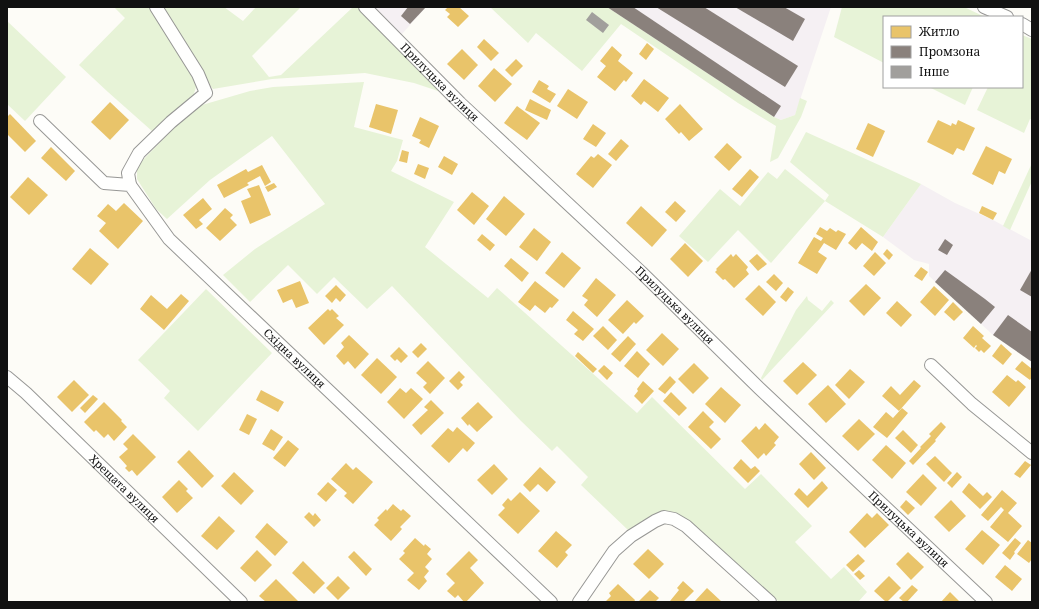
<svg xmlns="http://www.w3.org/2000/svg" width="1039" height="609" font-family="'Noto Serif',serif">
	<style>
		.industrial { fill: #f5f0f3 }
		.green { fill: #e7f3d7 }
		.homes { fill: #e9c46a }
		.industry { fill: #8a817c }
		.building { fill: #a19f9c }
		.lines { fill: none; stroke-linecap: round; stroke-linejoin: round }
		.street-casing { stroke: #979795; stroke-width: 14 }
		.street { stroke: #fffffe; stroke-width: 12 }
		.labels { text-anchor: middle; stroke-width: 4; stroke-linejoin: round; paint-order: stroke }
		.street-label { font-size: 11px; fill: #111; stroke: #fff }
	</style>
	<rect width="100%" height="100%" fill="#fdfcf7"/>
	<!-- industrial -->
	<g class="industrial">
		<polygon points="372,7 426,7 401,35"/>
		<polygon points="607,7 831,7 795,115 781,120 774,117"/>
		<polygon points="921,184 955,203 993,220 1032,241 1032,362 993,335 929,276 929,264 914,260 883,237"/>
	</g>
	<!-- green -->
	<g class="green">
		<polygon points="114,7 151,7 194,77 196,87 193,97 152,131 108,92 79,65 125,18"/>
		<polygon points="161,7 224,7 243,21 256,7 301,7 252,56 269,77 281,75 353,7 359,7 444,93 414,83 365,73 272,79 213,89 207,82"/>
		<polygon points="490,7 607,7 774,117 781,120 795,115 800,98 807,101 801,117 778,158 770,162 776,126 738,103 621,24 582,71 536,33 528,43"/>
		<polygon points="842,7 964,7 985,17 884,17 884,63 834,37"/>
		<polygon points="7,21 66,77 25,121 7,104"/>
		<polygon points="1022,35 1032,39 1032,120 1030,119 1024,133 977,110 988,87 1022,87"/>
		<polygon points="364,82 354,127 403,140 397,161 391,171 454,202 425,247 488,298 497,288 637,413 652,397 745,489 761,474 812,526 795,542 831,579 844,567 867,592 858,602 779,602 689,522 652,516 628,530 581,485 588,477 557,446 552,451 521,421 392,286 367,309 334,277 317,294 288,265 250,302 223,275 255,249 325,204 272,136 210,180 167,219 156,209 137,179 137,166 176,126 202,105 250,91 273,87"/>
		<polygon points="929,87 973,87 965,105"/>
		<polygon points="806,132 921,184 883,237 825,201 771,263 738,230 708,262 679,236 720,189 740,206 768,172 777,179 785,169 825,201 829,195 790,162"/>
		<polygon points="1032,163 1032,181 1010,230 1003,226"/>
		<polygon points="206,289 272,353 198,431 164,398 170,391 138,360"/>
		<polygon points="807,296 808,300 822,311 831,300 834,303 762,380 761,378 796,310"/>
	</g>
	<!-- homes -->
	<g class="homes">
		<polygon points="448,7 459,7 469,16 458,27 447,17 450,14 445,10"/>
		<polygon points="484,39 499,53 491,61 477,47"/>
		<polygon points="647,43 654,49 646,60 639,54"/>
		<polygon points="612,46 622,55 618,61 633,73 626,82 624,80 615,91 597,77 606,66 600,61"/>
		<polygon points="462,49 478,65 464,80 447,64"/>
		<polygon points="516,59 523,66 512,77 505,70"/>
		<polygon points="494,68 512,84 495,102 478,86"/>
		<polygon points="644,79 669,98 658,112 644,101 641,105 631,96"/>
		<polygon points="539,80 549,86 547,89 556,94 550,103 532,92"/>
		<polygon points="568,89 588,102 577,119 557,106"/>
		<polygon points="530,99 551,110 547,120 525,110"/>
		<polygon points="110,102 129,120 110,140 91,122"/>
		<polygon points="376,104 398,110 391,134 369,127"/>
		<polygon points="680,104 703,129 689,141 681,132 679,134 665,119"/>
		<polygon points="517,106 540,123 527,140 504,123"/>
		<polygon points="10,114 36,141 25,152 7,134 7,117"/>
		<polygon points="420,117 439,126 429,148 419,143 421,140 412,136"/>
		<polygon points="938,120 951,126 952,123 956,125 958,120 975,128 964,151 957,148 953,155 927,142"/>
		<polygon points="868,123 885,131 873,157 856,149"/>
		<polygon points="593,124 606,133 596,147 583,139"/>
		<polygon points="621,139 629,146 616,161 608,154"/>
		<polygon points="727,143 742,157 729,171 714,157"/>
		<polygon points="986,146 1012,159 1005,174 999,171 993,185 972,174"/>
		<polygon points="51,147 75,171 66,181 41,158"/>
		<polygon points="402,150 409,152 407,163 399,161"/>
		<polygon points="598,154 612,165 593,188 576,174 591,156 594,158"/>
		<polygon points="444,156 458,164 452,175 438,167"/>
		<polygon points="418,164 429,168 425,179 414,174"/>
		<polygon points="262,165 271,182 265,186 260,176 247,183 249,185 224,198 217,185 246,169 248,172"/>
		<polygon points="750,169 759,177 742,197 732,189"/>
		<polygon points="28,177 48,195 29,215 10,197"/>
		<polygon points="274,183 277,187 268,192 265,187"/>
		<polygon points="259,185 271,215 250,224 241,201 251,197 247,189"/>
		<polygon points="472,192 489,206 474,225 457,210"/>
		<polygon points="504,196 525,214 506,236 486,219"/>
		<polygon points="203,198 212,209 199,220 203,224 196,229 183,215"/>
		<polygon points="675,201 686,211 676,222 665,212"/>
		<polygon points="124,203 143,221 118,249 99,231 106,223 97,216 108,204 116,211"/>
		<polygon points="641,206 667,230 652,247 626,223"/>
		<polygon points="982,206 997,213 993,220 979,213"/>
		<polygon points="225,208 233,215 230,218 237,225 220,241 206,228"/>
		<polygon points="820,227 827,231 830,228 836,232 838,230 846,234 836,250 824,243 818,252 827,258 817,274 798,263 814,237 821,241 823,238 816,234"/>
		<polygon points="861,227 878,242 872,251 862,243 856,250 848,243"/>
		<polygon points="534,228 551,242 537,261 519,247"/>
		<polygon points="482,234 495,245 490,251 477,240"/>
		<polygon points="685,243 703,261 688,277 670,259"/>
		<polygon points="90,248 109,264 91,285 72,269"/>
		<polygon points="887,249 893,255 889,260 883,254"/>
		<polygon points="562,252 581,268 564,288 545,273"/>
		<polygon points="875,252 886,263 874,276 863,266"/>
		<polygon points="731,254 733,257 736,254 748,267 746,270 749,274 734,288 725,279 723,280 715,272 717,270 716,269"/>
		<polygon points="757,254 767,264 758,271 749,261"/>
		<polygon points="511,258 529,273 522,282 504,266"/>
		<polygon points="921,267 928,272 922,281 914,276"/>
		<polygon points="774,274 783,283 776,291 766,282"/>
		<polygon points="596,278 616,295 597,317 584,305 588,300 582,296"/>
		<polygon points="300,281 309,303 296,308 292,299 283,303 277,290"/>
		<polygon points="535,281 559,300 552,308 550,307 545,313 535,305 530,311 518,302"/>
		<polygon points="866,284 881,298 864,316 849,301"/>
		<polygon points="336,285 346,295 340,302 336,298 332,303 325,296"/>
		<polygon points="759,285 776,302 763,316 745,299"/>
		<polygon points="934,286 949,300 935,316 920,302"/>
		<polygon points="788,287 794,292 786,302 780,297"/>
		<polygon points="181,294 189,301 164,330 140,309 151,295 167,309"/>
		<polygon points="627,300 644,316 636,324 634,322 623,334 608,320"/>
		<polygon points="897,301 912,315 901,327 886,313"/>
		<polygon points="953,302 963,312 954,321 944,312"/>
		<polygon points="328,309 330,311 332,309 339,316 336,318 344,325 324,345 308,328"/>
		<polygon points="573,311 594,329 583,341 574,334 578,330 566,320"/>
		<polygon points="603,326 617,340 608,350 593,336"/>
		<polygon points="973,326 984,336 982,338 991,346 984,353 981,350 979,352 975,348 977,346 976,345 974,348 963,338"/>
		<polygon points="662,333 679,349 663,366 646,350"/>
		<polygon points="349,335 369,354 355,369 348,361 344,365 336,356 344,347 341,343"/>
		<polygon points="628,336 636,344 620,362 611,354"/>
		<polygon points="421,343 427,349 418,358 412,352"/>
		<polygon points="1001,344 1012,354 1003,365 992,356"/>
		<polygon points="399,347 408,356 401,363 397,359 395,361 390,356"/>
		<polygon points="637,351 650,364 638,378 624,366"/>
		<polygon points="578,352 597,369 593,373 575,356"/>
		<polygon points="377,358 397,377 381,394 361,375"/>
		<polygon points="428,361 445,378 430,394 423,387 427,383 416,373"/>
		<polygon points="1022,361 1032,369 1032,377 1030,380 1015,369"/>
		<polygon points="803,362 817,375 797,395 783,381"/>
		<polygon points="694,363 709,378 693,394 678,379"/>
		<polygon points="604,365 613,373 607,380 598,371"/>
		<polygon points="850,369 865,382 849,399 835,385"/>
		<polygon points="459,371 465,377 460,382 463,385 458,390 449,381"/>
		<polygon points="1007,375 1016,382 1018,380 1026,387 1009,407 992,392"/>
		<polygon points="670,376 676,382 665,394 658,389"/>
		<polygon points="74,380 89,395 72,412 57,397"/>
		<polygon points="914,380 921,386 899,411 882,396 891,386 900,395"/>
		<polygon points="643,381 654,391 642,404 634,396 638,391 637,389"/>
		<polygon points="828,385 846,404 826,423 808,404"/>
		<polygon points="721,387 741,405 725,423 705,404"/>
		<polygon points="400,388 406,393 411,388 423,399 404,419 387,402"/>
		<polygon points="261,390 284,402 278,412 256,400"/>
		<polygon points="671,392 687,408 679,416 663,401"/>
		<polygon points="93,395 98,399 85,413 80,408"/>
		<polygon points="431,400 444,413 421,435 412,425 428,410 424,407"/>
		<polygon points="104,402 122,420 121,421 127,427 114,441 108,434 104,438 96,430 94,432 84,422"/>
		<polygon points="478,402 493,417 477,432 469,424 468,426 461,418"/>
		<polygon points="902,408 908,413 887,438 873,427 886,412 893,418"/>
		<polygon points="703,411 714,422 709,427 721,439 711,449 688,427"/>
		<polygon points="247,414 257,419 249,435 239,430"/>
		<polygon points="859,419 875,434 858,451 842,436"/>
		<polygon points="941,422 946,427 935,440 936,441 913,465 909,461 921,448 920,447 931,436 929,434"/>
		<polygon points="765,423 779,437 774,443 776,445 766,456 764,453 758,459 741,441 756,426 759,430"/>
		<polygon points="457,427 475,443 467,452 463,448 449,463 431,446 448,428 453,432"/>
		<polygon points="271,429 283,437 274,451 262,444"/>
		<polygon points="903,430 918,445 911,453 895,438"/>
		<polygon points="133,434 156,457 137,476 132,470 129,472 125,468 127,466 119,457 128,449 123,444"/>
		<polygon points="288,440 299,449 285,467 273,458"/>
		<polygon points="886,445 906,463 892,479 872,460"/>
		<polygon points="189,450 214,476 202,488 177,462"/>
		<polygon points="811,452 826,468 814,480 799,464"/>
		<polygon points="935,456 952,473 944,482 926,464"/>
		<polygon points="741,459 751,469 755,466 760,471 748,483 733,468"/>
		<polygon points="1025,461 1031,465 1020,478 1014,474"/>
		<polygon points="346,463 353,470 356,467 373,482 353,504 344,496 347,493 331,479"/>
		<polygon points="494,464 508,479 492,495 477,480"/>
		<polygon points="540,467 556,482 547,492 538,484 530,492 523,485"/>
		<polygon points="234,472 254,491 241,505 221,486"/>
		<polygon points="957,472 962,477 952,488 947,483"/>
		<polygon points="923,474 937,488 921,506 906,492"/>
		<polygon points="179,480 188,489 186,491 193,498 177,513 162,497"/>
		<polygon points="822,481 828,488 808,508 794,494 799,488 807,496"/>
		<polygon points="328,482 337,490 326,502 317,494"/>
		<polygon points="969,483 983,496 987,492 992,497 980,509 962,492"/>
		<polygon points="1002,490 1017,503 1008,513 1022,526 1008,542 990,527 1004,510 1001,507 988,521 981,515"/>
		<polygon points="520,492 540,511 518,534 498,515 505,508 502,505 508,498 511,501"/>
		<polygon points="906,500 915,508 908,515 900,507"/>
		<polygon points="951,500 966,516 949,532 934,517"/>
		<polygon points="393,504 401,511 403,509 411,516 400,527 402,529 391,541 374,525 379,520 377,518 386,509 387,511"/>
		<polygon points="309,512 313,516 315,513 321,520 314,527 304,517"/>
		<polygon points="867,513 872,518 877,513 889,525 865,548 849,532"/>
		<polygon points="219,516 235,531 217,550 201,536"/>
		<polygon points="267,523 288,542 275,556 255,537"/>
		<polygon points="982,530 1000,545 983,565 965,549"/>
		<polygon points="556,531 572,545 565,552 568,555 557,568 538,551"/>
		<polygon points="415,538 424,546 425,544 431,549 427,554 432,559 425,567 429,571 424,577 427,581 419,590 407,580 414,573 399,559 405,553 403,551"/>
		<polygon points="1015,538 1021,543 1014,552 1015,553 1010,560 1002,553"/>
		<polygon points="1028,540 1032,543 1032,559 1029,563 1017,554"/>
		<polygon points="648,549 664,564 649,579 633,564"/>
		<polygon points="257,550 272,565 255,582 240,568"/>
		<polygon points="354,551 372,569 366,576 348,557"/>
		<polygon points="469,551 478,560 470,568 484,583 466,602 464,602 458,595 455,598 447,591 455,583 446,574"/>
		<polygon points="908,552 924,567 911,580 896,564"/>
		<polygon points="858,554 865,561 853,572 846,565"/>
		<polygon points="303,561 325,583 314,594 292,573"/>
		<polygon points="1005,565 1022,579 1012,591 995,577"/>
		<polygon points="859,570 865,576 860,580 854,574"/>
		<polygon points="338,576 350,588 338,600 326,588"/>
		<polygon points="889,576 901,588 887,602 886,602 874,591"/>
		<polygon points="276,579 299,602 266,602 259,596"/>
		<polygon points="683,581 694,591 683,602 671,602 670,601 679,590 677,588"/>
		<polygon points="618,584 635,600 634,602 605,602 611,596 609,593"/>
		<polygon points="912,585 918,590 907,602 904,602 899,598"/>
		<polygon points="707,588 722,602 694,602"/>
		<polygon points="650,590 659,598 655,602 638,602"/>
		<polygon points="950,592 960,602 941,602"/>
	</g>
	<!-- industry -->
	<g class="industry">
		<polygon points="408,7 426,7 410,24 401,16"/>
		<polygon points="607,7 633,7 781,106 774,117"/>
		<polygon points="656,7 704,7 798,66 785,87"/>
		<polygon points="735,7 784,7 805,19 793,41"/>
		<polygon points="945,239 953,245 947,255 938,250"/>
		<polygon points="1032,269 1032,297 1020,290"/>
		<polygon points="945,270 985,299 995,307 981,324 935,282"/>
		<polygon points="1008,315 1032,332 1032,362 993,335"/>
	</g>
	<!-- building -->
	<polygon class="building" points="592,12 609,25 603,33 586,20"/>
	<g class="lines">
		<defs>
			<g id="street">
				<path id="s1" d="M365,7L460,103L641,272L759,388L986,602"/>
				<polyline points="984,7 1007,17"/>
				<polyline points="1022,24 1032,30"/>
				<path id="s2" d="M40,121L104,183L130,185L169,239L551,602"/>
				<polyline points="130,185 128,173 139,153 171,122 206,93 198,74 156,7"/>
				<polyline points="931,365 972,404 1032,453"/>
				<path id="s3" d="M7,377L26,393L241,602"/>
				<polyline points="579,602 614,551 631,536 655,521 664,517 674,519 686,526 770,602"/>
			</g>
		</defs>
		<!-- street casing -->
		<use href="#street" class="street-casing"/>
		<!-- street -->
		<use href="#street" class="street"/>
	</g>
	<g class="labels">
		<!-- street labels -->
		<g class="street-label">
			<text dy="4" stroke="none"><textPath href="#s1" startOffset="106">Прилуцька вулиця</textPath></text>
			<text dy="4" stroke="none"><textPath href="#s1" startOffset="430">Прилуцька вулиця</textPath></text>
			<text dy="4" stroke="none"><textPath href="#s2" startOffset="355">Східна вулиця</textPath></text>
			<text dy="4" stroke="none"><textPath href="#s3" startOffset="162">Хрещата вулиця</textPath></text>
			<text dy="4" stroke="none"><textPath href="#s1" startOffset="754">Прилуцька вулиця</textPath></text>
		</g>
	</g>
	<!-- border -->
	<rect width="1039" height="609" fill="none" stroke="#111111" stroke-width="16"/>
	<!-- legend -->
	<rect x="883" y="16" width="140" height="72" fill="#ffffff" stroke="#a0a0a0"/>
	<rect x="891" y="26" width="20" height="12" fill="#e9c46a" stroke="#a0a0a0"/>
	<text x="919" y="36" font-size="12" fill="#111111">Житло</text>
	<rect x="891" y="46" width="20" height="12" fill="#8a817c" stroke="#a0a0a0"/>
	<text x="919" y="56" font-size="12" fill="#111111">Промзона</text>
	<rect x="891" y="66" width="20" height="12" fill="#a19f9c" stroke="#a0a0a0"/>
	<text x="919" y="76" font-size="12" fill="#111111">Інше</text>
</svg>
